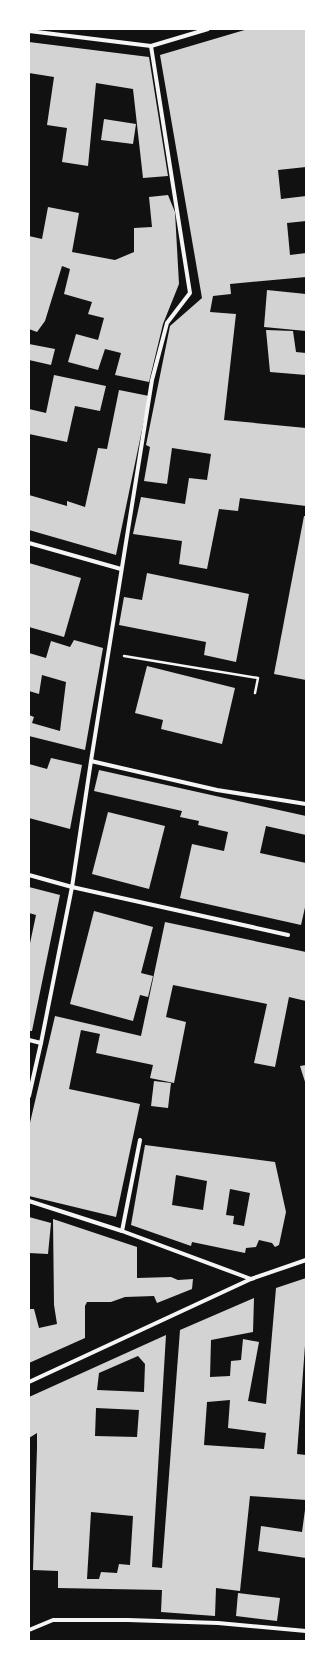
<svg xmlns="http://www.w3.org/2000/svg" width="335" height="1670" font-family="Commissioner,sans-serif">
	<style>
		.building { fill: #d3d3d3; fill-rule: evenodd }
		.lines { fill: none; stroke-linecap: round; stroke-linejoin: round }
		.path { stroke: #f5f5f5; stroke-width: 2.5 }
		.minor { stroke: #f5f5f5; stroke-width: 4 }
	</style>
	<rect width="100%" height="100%" fill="#111"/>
	<!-- building -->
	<g class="building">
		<polygon points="248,29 306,29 306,167 278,170 281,199 306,196 306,221 287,223 290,255 306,253 306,277 230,284 231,294 213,296 210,312 236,314 224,420 306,428 306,506 240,498 238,511 219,509 207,569 179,564 182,541 133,534 141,497 185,504 189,478 207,480 211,454 172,448 167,484 144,481 150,447 146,445 170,326 202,298 160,55"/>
		<polygon points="29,42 149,57 168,176 143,178 133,89 96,83 88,166 62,162 67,128 47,125 54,77 29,73"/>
		<polygon points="104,119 136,124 133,144 101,140"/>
		<polygon points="168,195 175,212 179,284 163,324 149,382 115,375 121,353 105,349 98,370 68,362 76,334 98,340 104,318 88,314 92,302 64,294 70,269 62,266 45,321 37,332 29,329 29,236 42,239 48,207 79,213 72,252 115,260 134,252 134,228 152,227 149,197"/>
		<polygon points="267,290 306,294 306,331 264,327"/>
		<polygon points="266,330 293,331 296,352 306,353 306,375 270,372"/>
		<polygon points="29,344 55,349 51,365 29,360"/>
		<polygon points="54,375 106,386 100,411 75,406 67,442 29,434 29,409 46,413"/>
		<polygon points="119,390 149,396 116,555 29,530 29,495 67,506 67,501 85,507 98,448 107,449"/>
		<polygon points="304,516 306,516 306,680 274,674"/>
		<polygon points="29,563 81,578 64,637 29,627"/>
		<polygon points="147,573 249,594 236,662 204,655 206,642 119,625 124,597 142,600"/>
		<polygon points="74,640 103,648 85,750 29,736 29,715 34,717 32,723 60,731 66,682 42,675 39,694 29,691 29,653 46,658 51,641 70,647"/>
		<polygon points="147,666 235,688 222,744 161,729 163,720 135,713"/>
		<polygon points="51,758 82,765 70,829 29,818 29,764 47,769"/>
		<polygon points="99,770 306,816 306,835 266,826 260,853 306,863 306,903 301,925 180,898 192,844 224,851 228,832 198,825 199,821 180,817 182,811 94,791"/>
		<polygon points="108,812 165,826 149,889 92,874"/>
		<polygon points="29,887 60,895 32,1031 29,1031 29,948 36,915 29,913"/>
		<polygon points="94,911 153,927 141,973 153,976 148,997 140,995 133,1021 70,1004"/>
		<polygon points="165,922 306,952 306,1001 289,997 275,1067 254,1063 267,1004 173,985 166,1017 186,1022 174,1083 150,1078 153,1065 96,1053 100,1034 81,1030 69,1089 140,1104 116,1217 29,1196 29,1127 55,1016 141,1036"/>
		<polygon points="306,1065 306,1085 300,1066"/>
		<polygon points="154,1081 171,1083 168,1108 151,1106"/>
		<path d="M145,1145L275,1162L286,1212L279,1245L275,1247L272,1243L259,1240L256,1247L246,1248L245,1253L192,1242L191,1246L131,1225ZM176,1175L207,1181L203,1210L172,1205ZM230,1189L250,1193L244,1226L233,1224L234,1216L226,1215Z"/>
		<polygon points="29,1217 51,1223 48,1254 29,1253"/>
		<polygon points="53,1219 137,1247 137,1278 171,1277 178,1280 193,1279 192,1289 157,1303 154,1296 125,1297 111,1302 87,1302 85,1306 85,1338 29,1363 29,1309 34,1309 39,1328 57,1324 54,1305"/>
		<path d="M306,1278V1332L297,1454L306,1455V1500L250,1496L240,1591L216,1588L215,1616L161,1612L162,1590L58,1588V1571L33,1570L37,1448V1433L29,1438V1397L166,1335L152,1567L162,1568L180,1330L254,1298L253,1332L211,1340L210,1377L230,1376L231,1361L241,1360L243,1339L259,1342L248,1401L266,1404L276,1288ZM138,1356L145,1364L144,1392L97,1390L99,1373ZM230,1400L228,1428L266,1433L264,1449L204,1445L207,1402ZM96,1408L139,1410L137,1437L95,1436ZM91,1512L133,1516L130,1565L119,1564L117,1573L101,1572L99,1579H87Z"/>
		<polygon points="305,1510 306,1558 258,1551 261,1526 302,1532"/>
		<polygon points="238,1593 280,1598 277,1621 236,1616"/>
	</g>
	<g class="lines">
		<!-- path -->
		<polyline class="path" points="124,656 258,678 255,693"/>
		<!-- minor -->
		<g class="minor">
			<polyline points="29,31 151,46 208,29"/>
			<polyline points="29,543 121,569"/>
			<polyline points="91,761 217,790 306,804"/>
			<polyline points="29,875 72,887 288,935"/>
			<polyline points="29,1040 41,1043"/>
			<polyline points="29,1096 41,1043 72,887 91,761 152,380 167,323 190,293 151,46"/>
			<polyline points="29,1201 122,1231 251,1279"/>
			<polyline points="122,1231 140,1140"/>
			<polyline points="29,1382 251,1279 306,1260"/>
			<polyline points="29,1630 53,1620 128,1620 218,1623 306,1631"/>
		</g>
	</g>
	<!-- border -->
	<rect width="335" height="1670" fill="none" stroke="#ffffff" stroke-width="60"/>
</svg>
